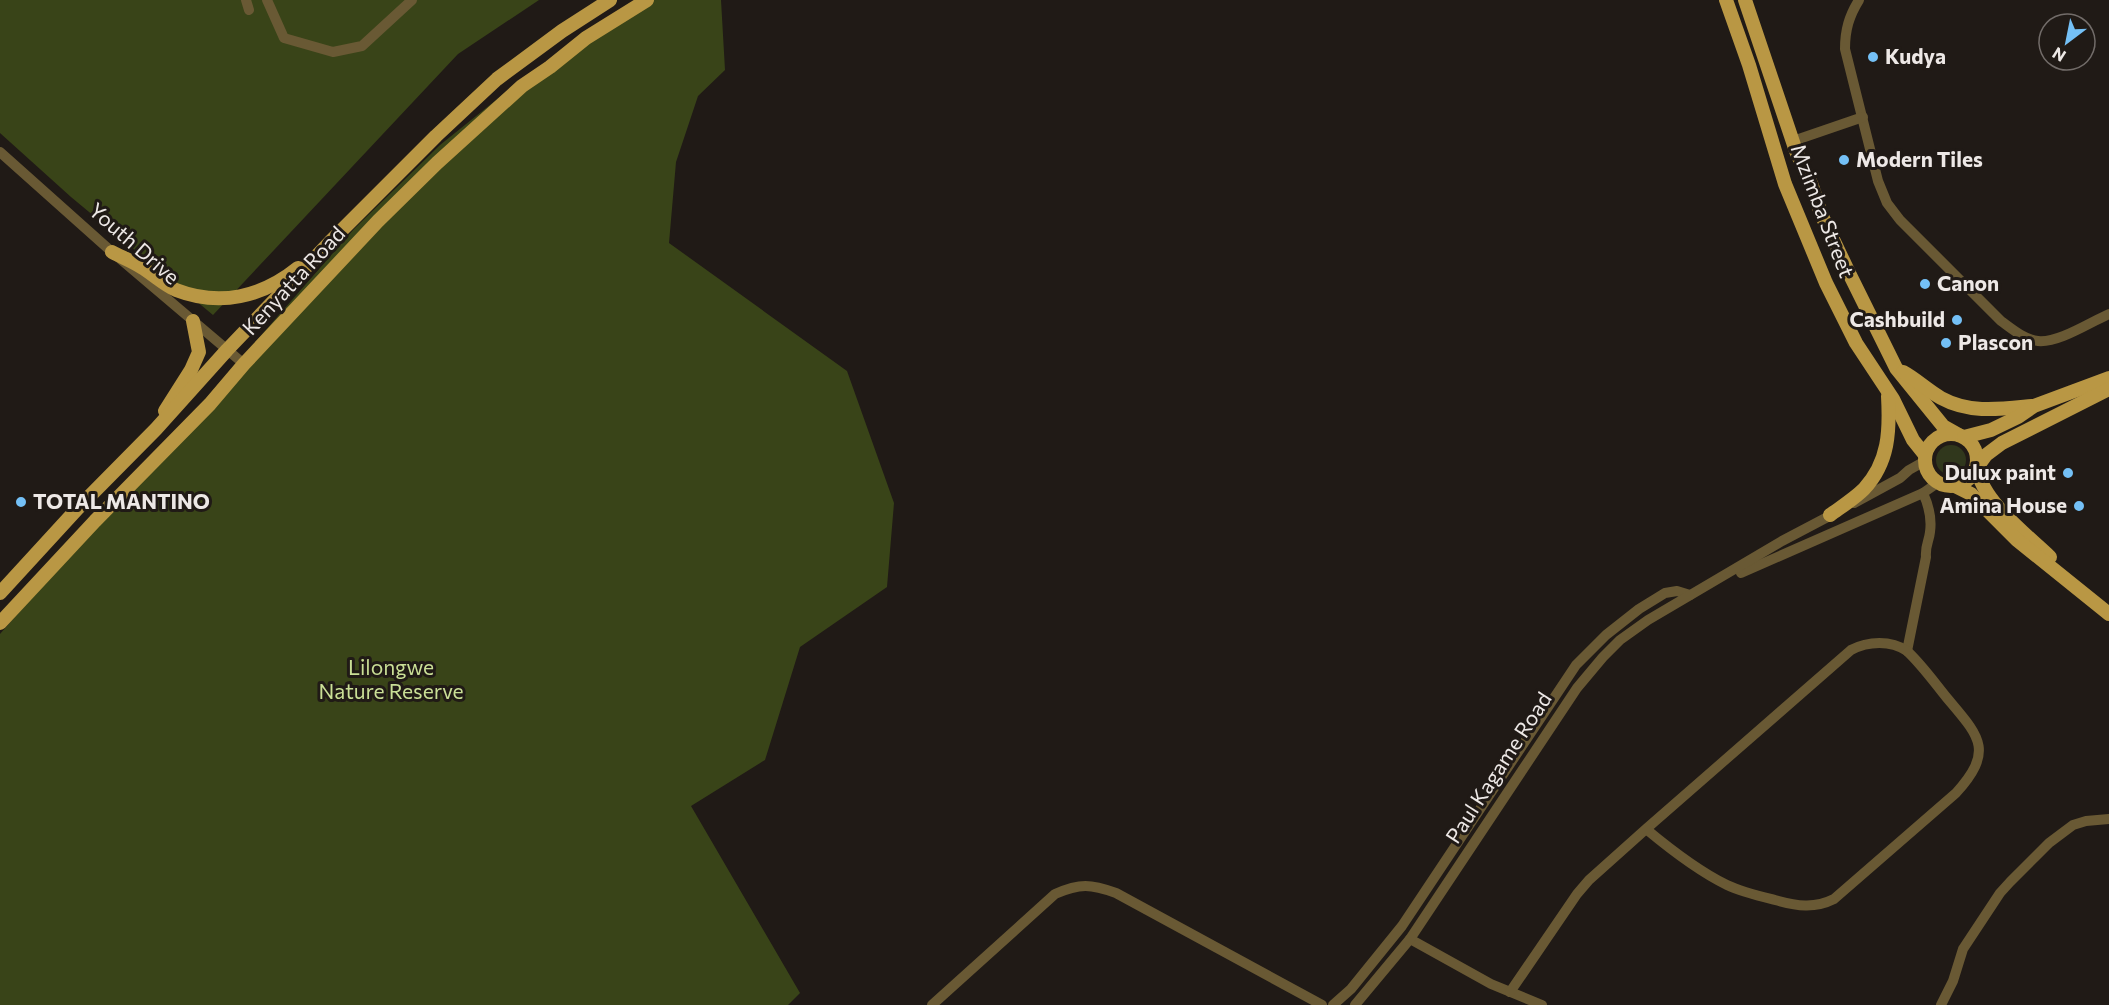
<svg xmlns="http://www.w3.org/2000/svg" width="2109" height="1005" font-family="Commissioner,sans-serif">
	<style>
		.green { fill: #30371c }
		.forest { fill: #394418 }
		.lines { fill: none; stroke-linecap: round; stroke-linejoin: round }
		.minor { stroke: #695934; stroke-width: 10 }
		.major { stroke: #b99744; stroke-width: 14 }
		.poi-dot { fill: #74c0f6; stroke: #201a16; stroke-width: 2 }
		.labels { text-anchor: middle; stroke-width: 6; stroke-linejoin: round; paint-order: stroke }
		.poi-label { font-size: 21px; font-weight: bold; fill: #ede8e6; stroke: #201a16; text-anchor: start }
		.street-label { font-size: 21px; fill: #ede8e6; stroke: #201a16 }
		.park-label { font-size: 21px; fill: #cadf96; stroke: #201a16 }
	</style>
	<rect width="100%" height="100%" fill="#201a16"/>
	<!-- green -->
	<circle class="green" cx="1951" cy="460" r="15"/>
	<!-- forest -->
	<g class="forest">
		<polygon points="0,0 539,0 458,54 213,315 71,197 0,133"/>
		<polygon points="648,0 721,0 725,70 698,96 676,162 669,243 847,371 894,503 887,587 800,647 765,760 691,806 800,993 788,1005 0,1005 0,634 354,229 440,145 531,72"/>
	</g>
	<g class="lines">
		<!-- minor -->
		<g class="minor">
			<polyline points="246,0 249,10"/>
			<polyline points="267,0 284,38 333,52 362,46 412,0"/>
			<path d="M1859,0C1849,16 1845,30 1845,49L1878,181L1887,203L1900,220L2001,321C2012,329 2025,340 2038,341C2059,343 2090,322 2109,314"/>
			<polyline points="1793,141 1863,117"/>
			<polyline points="0,152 112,252 244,364"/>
			<polyline points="1854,503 1900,478 1909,470 1925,461"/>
			<polyline points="1741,573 1923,493 1936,484 1949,487"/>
			<path d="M1907,651L1926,557C1925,545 1929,542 1930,532C1932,518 1929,506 1923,493"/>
			<polyline points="1410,939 1491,984 1542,1005"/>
			<path d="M1510,992L1577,894L1589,880L1646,829L1851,650C1868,641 1891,640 1907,651C1922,665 1934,682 1947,698C1979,736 1995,750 1956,793L1834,899C1814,909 1797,906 1775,900C1759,896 1742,892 1727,885C1698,871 1670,849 1646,829"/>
			<path d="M932,1005L1055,894C1080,883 1091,884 1116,893L1322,1005"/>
			<polyline points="1333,1005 1351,989 1402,926 1576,665 1606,635 1639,609 1665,593 1677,591 1690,595"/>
			<polyline points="1355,1005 1410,939 1577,688 1603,657 1620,640 1648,620 1782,541 1837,512"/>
			<polyline points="1941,1005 1953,981 1963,949 2000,893 2010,882 2049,843 2073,825 2086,821 2109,819"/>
		</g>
		<!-- major -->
		<g class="major">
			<polyline points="1726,0 1749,65 1785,184 1826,283 1856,343 1893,399 1913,440 1925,455"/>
			<polyline points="1745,0 1796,151 1812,186 1821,214 1850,275 1896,368 1943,426 1959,435"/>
			<path d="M112,252C121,257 132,261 141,267C153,274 163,284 176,290C220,307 262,297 298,268"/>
			<path d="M1903,372C1916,379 1927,390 1941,398C1970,414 2001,409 2032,406"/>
			<polyline points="165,411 191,370 199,352 193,321"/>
			<circle cx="1951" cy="460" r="26"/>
			<polyline points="1964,437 1991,430 2018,417 2034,406 2109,378"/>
			<polyline points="1978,466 1986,455 2002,443 2109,389"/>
			<path d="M1977,468C1982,501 2026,534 2050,557"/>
			<polyline points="1955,486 1971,494 2017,540 2109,614"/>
			<path d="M1830,515C1841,507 1854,499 1864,489C1889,462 1890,431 1888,396"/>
			<polyline points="0,593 78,508 156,429 227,350 330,242 436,136 497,79 562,31 610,0"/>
			<polyline points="0,623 95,521 210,404 244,364 378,221 437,163 522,86 550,67 586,38 647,0"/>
		</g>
	</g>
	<!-- markers -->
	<g class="poi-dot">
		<circle cx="1873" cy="57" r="6"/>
		<circle cx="1844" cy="160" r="6"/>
		<circle cx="1925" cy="284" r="6"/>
		<circle cx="1957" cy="320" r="6"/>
		<circle cx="1946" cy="343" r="6"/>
		<circle cx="2068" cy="473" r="6"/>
		<circle cx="21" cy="502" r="6"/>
		<circle cx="2079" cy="506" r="6"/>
	</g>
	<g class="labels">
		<!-- poi labels -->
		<g class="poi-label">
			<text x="1885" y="64">Kudya</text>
			<text x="1856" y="167">Modern Tiles</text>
			<text x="1937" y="291">Canon</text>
			<text x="1945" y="327" text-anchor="end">Cashbuild</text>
			<text x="1958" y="350">Plascon</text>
			<text x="2056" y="480" text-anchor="end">Dulux paint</text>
			<text x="33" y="509">TOTAL MANTINO</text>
			<text x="2067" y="513" text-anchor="end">Amina House</text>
		</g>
		<!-- street labels -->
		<g class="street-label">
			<text transform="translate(1822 211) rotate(69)" y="7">Mzimba Street</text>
			<text transform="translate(134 244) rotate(41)" y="7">Youth Drive</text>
			<text transform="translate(294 281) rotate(-47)" y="7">Kenyatta Road</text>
			<text transform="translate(1499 768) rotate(-57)" y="7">Paul Kagame Road</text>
		</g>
		<!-- park labels -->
		<g class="park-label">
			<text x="391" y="675">Lilongwe<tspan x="391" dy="24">Nature Reserve</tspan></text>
		</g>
	</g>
	<!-- north arrow -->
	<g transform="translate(2067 42) rotate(212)"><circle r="28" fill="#201a16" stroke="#726c69" stroke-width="1.5"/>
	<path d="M0-4.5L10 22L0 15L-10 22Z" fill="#74c0f6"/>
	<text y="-9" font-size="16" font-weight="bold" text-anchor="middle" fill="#ede8e6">N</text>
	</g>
</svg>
